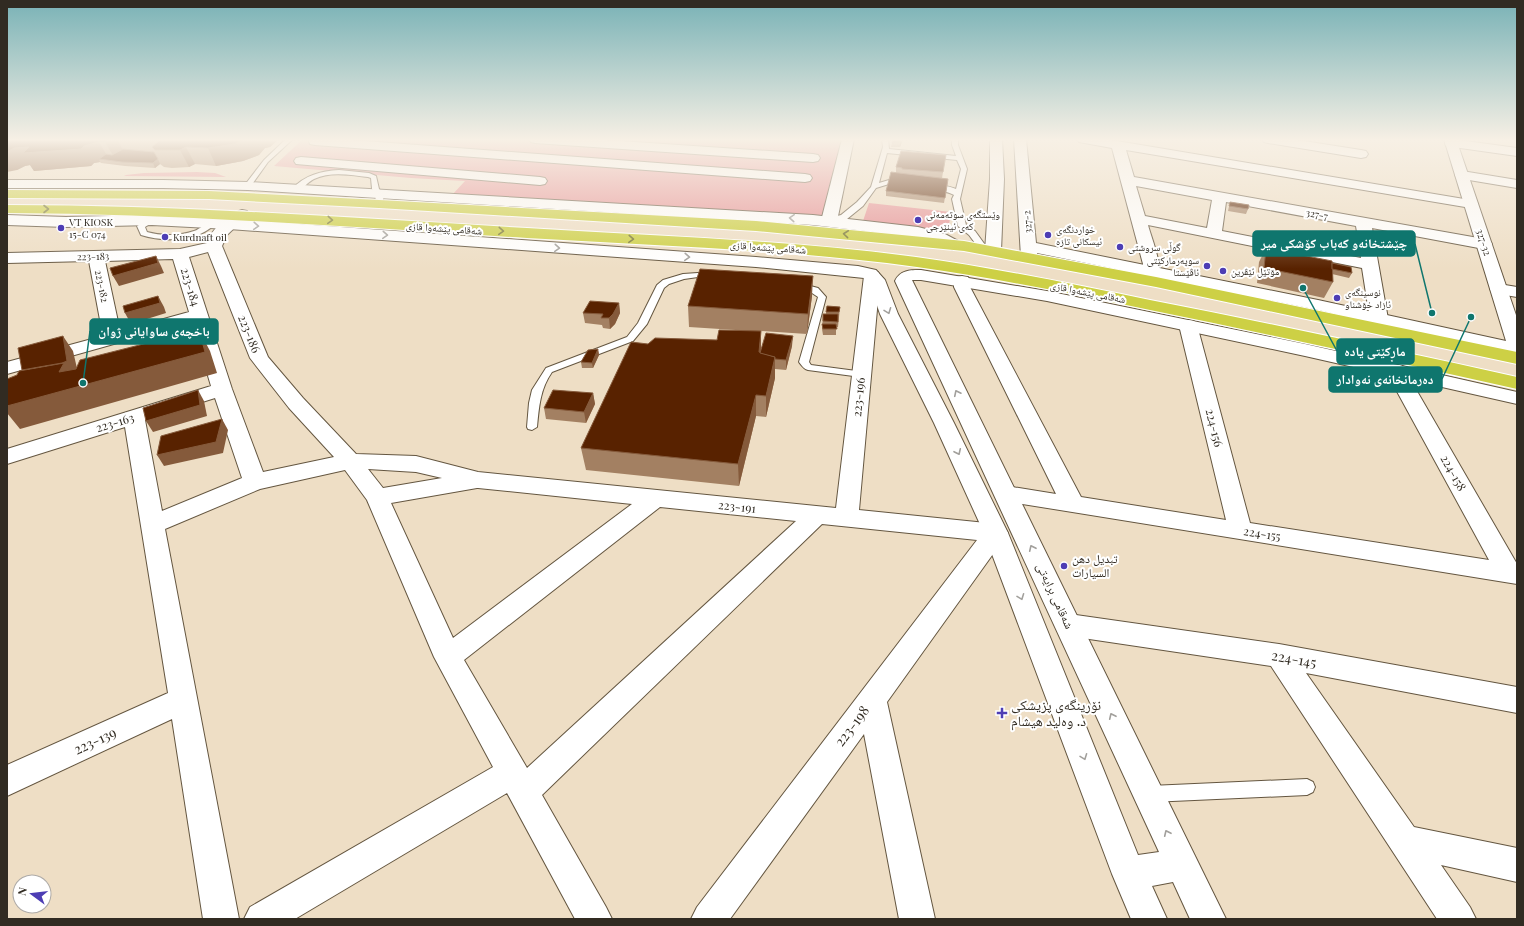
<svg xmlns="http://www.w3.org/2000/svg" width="1524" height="926" font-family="'Playfair Display','Noto Naskh Arabic',serif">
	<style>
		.green { fill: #e79498 }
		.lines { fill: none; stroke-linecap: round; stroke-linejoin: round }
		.lane-casing { stroke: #645640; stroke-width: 2 }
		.street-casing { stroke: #645640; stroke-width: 2 }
		.secondary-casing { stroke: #645640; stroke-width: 2 }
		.highway-casing { stroke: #fff; stroke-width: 2 }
		.lane { fill: #fff; fill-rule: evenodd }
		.street { fill: #fff; fill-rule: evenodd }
		.secondary { fill: #fff; fill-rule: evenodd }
		.highway { fill: #cdd045; fill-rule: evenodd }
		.wall { fill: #a38062 }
		.shaded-wall { fill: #855a3b }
		.building { fill: #582200; stroke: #855a3b }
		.oneway { stroke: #777532 }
		.oneway2 { stroke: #a2a09c }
		.poi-dot { fill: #4d3db4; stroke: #fff; stroke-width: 1.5 }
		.labels { text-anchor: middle; stroke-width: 4; stroke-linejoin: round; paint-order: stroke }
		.far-poi-label { font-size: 10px; fill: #312b22; stroke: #fff; text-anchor: start }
		.far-street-label { font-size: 10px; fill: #312b22; stroke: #fff }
		.street-label { font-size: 12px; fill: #312b22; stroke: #fff }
		.poi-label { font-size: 12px; fill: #312b22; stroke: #fff; text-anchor: start }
		.near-street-label { font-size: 14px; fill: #312b22; stroke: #fff }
		.near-poi-label { font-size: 14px; fill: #312b22; stroke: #fff; text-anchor: start }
		.leader { fill: none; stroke: #0f766e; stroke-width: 1.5 }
		.callout-dot { fill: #0f766e; stroke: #fff; stroke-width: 1.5 }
		.callout { fill: #0f766e; stroke: #0f766e; stroke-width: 1.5 }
		.callout-label { font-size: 13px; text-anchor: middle; font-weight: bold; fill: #fff }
	</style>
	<rect width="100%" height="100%" fill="#eedec5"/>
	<!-- green -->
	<g class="green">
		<polygon points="303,139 843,139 823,217 452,195 465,181 411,178 274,166"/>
		<polygon points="197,172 215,173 226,177 124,176 126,175 144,173"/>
		<polygon points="869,203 951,212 948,231 863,221"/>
	</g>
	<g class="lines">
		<defs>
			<g id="lane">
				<polygon points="286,139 293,139 268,162 250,187 246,187 244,186 264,160"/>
				<path d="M882,139H888L889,149L956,156L952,145V139H958V145L967,169L960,199L966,225L975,231L988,249L987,251H981L969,235L958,226L952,199L954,195C946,190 935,192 928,187C934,183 949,186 956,189L961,169L957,160L887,153L879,183L889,180L905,183V185L889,184L876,188L863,206L847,219L826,223V219L841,215L857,202L871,187L883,147Z"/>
				<path d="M339,170L369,173L376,176L379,189L384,194L382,206H376L375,204L376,194L372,189L371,178L368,177C351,175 331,171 314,179C308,182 303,189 296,191L292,189C305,175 321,171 339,170Z"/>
				<path d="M152,218L156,220L145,227L147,232C161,236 180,236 194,231C201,229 206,221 214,222L215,224C198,242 163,242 141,235L137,226Z"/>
				<path d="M698,273L713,274L717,276L713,278L698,277L684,279L669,284L664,288L647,324L633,341L552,372C540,389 539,407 537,427L532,430L528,429L527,427L529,403L532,390L546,368L627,337L638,323L657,285L663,280L683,274Z"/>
				<path d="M799,283L818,288L826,297L809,362L811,365L864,372L866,374L864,376L861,377L808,370C804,369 802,366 799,362L818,297L809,291L796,288L795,286L796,284Z"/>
				<polygon points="1307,779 1313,782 1315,787 1313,792 1307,795 1150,802 1144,799 1142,794 1144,789 1150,786"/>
			</g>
			<g id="street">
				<polygon points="310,139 338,139 805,174 810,175 812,178 810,181 805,182 315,145 310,144 309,141"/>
				<polygon points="529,139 590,139 813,154 818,155 820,158 818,161 813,162 535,143 531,142"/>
				<polygon points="842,139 854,139 837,221 834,224 829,226 824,224 821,221"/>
				<polygon points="990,139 1002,139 1004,179 1001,251 999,254 993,256 987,254 985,251 990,179"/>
				<path d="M1077,139H1105L1476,201L1478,204L1476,207L1471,208L1126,150L1134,177L1484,239L1490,241L1492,244L1490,247L1484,249L1372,228L1388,319L1385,323L1379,324L1373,323L1370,319L1362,268L1148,225C1151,237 1163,265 1157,275L1151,276L1145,275L1143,271V264L1112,148L1079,142ZM1136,186L1212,200L1207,228L1145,216ZM1226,202L1356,226L1361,258L1222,231Z"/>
				<polygon points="1262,139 1291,139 1361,150 1366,151 1368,154 1366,157 1361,158 1268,143 1264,142"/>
				<polygon points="1451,139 1517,148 1517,156 1446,146 1445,143 1446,140"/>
				<polygon points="301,157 540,177 545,178 547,181 545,184 540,185 296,164 294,161 296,158"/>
				<polygon points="1462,171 1517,180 1517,188 1457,178 1455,175 1457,172"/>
				<path d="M242,210L247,211L249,214L227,235L222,246L268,357L303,398L356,454L416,456L478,472L836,508L864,276L866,272L872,271L878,272L880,276L859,510L996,524L1004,527L1008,533L887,702L935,919H899L864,734L730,919H691L697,907L977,540L822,524L542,795L606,907L612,919H575L507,793L295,919H244L250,907L493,767L434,657L367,500L345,470L260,489L165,529L239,919H203L172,719L7,796V765L168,693L125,427L7,464V449L211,386L192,322L7,374V362L103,336L89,261L7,263V253L180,249L207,243C212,229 228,213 242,210ZM208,252L250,358L289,408L334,457L263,472L232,389L189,257ZM173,259L189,312L120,331L105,261ZM215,398L242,478L162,511L145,420ZM368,469L416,472L442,478L383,488ZM477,488H478L632,504L453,638L391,503ZM660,507L796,521L527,768L464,660Z"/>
				<polygon points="962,276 968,277 970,281 970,287 1081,497 1226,520 1179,325 1182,321 1188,320 1194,321 1197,325 1250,523 1489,560 1394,386 1389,371 1392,367 1399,365 1406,367 1414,386 1517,564 1517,584 998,500 995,494 998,488 1006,486 1056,494 954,287 954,281 956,277"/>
				<polygon points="1499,284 1517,287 1517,297 1493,293 1490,289 1493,285"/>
				<polygon points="1069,614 1279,644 1517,687 1517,713 1306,673 1414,827 1517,848 1517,882 1441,865 1470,907 1476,919 1437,919 1271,666 1069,636 1060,633 1056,625 1060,617"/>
			</g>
			<g id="secondary">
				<polygon points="1014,139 1026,139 1036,243 1318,300 1506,341 1444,139 1456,139 1517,318 1517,355 1318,310 1037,253 1037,257 1035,260 1029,262 1023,260 1021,257"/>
				<polygon points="7,180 163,180 248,182 813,215 918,227 945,234 960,242 962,245 960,248 954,250 948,248 935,240 918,237 813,225 248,190 163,188 7,188"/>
				<path d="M7,215L66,217L152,215L229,219L756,257L858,266L876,270L885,280L898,314L954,423L1008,533L1138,855L1159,852L895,281C900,270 910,270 921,270L1047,291L1305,344L1517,392V404L1305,356L1047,301L921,280H912L1226,919H1190L1173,882L1152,886L1167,919H1131L1112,874L984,533L934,423L880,314L869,282L864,278L756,267L229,229L152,225L66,227L7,225Z"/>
			</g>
			<g id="highway">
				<polygon points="7,190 209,191 379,200 756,221 964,241 1156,277 1517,352 1517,364 1156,287 964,251 756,231 379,208 209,199 7,198"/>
				<path d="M7,205C181,205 354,218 527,228C657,236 787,240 916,257C995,268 1072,284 1150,300C1273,324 1395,350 1517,377V389C1395,362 1273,335 1150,310C1073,294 995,278 917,267C788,249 657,246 527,238C354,227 181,214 7,213Z"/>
			</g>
		</defs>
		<!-- lane casing -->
		<use href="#lane" class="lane-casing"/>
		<!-- street casing -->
		<use href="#street" class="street-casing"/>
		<!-- secondary casing -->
		<use href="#secondary" class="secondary-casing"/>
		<!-- highway casing -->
		<use href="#highway" class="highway-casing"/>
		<!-- lane -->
		<use href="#lane" class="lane"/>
		<!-- street -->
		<use href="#street" class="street"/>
		<!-- secondary -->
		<use href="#secondary" class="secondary"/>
		<!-- highway -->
		<use href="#highway" class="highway"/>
	</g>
	<!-- wall -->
	<g class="wall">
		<polygon points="7,139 279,139 270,147 265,148 259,155 243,161 216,166 195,164 189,167 172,168 164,167 160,164 155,168 125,166 101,163 100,162 94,163 91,166 34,171 30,165 25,166 17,170"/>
		<polygon points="893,139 903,139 900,147 891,147"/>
		<polygon points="946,155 942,178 948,179 944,203 886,196 886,191 896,173 896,167"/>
		<polygon points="1230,202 1248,209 1246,214 1228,211"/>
		<polygon points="1266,248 1332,263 1352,273 1349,278 1332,274 1333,282 1324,298 1257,283 1259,262"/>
		<polygon points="812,296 807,334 761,331 761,350 792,346 786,370 775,369 775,378 766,417 756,416 739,486 586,470 581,448 648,344 717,340 751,331 689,327 688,306"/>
		<polygon points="619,303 620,313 615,324 610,329 603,328 602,325 585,323 583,313"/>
		<polygon points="827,306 840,307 838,327 836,327 836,335 823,335 822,329 823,314 826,314"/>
		<polygon points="598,349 599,355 593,368 582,368 581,362"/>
		<polygon points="593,393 595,404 586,423 546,419 544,408"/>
	</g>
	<!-- shaded-wall -->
	<g class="shaded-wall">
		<polygon points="112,139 117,139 125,154 115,159 105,142"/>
		<polygon points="247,139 279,139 270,147 265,148 259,155 243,161 216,166 208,148"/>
		<polygon points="902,139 903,139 900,147 900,142"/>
		<polygon points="99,142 109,159 99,159 100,162 94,163 91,166 34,171 30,165 25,166 17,170 7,172 7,152 14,148 29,147 84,146"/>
		<polygon points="186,147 195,164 189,167 180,150"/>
		<polygon points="158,159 160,164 155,168 153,163"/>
		<polygon points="156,256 161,266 164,273 119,286 113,276"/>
		<polygon points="813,276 812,296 807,334 808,314"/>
		<polygon points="158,296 164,307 166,313 131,324 125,313"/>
		<polygon points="619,303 620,313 615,324 610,329 609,318"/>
		<polygon points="199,330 210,351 217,373 20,429 7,413 7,406 35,392 63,336 73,351 79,377"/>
		<polygon points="761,331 761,352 759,373 759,352"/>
		<polygon points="793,336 792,346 786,370 786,360"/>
		<polygon points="598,349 599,355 593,368 592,363"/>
		<polygon points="775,357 775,378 766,417 766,396"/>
		<polygon points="198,390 204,401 207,416 153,432 146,421"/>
		<polygon points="593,393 595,404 586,423 584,412"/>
		<polygon points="756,395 756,416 739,486 738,464"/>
		<polygon points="222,419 228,430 223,453 164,466 157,455"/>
	</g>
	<!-- building -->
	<g class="building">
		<polygon points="7,139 112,139 105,142 99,142 84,146 81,149 23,153 29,147 14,148 7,152"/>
		<polygon points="143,139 247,139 235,144 208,148 186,147 180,150 155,150 152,147 160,140"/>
		<polygon points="893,139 902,139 900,142 892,143"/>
		<polygon points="123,149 154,152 158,159 153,163 122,162 99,159 106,154 112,155"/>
		<polygon points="901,151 946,155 943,172 902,169 902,168 896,167"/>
		<polygon points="891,172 948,179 945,198 886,191"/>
		<polygon points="1230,202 1249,205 1248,209 1229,206"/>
		<polygon points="1266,248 1332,261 1333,282 1264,268"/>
		<polygon points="156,256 158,263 113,276 110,268"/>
		<polygon points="1332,263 1351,267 1352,273 1332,269"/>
		<polygon points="700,269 813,276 808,314 688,306"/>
		<polygon points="158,296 160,303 125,313 123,306"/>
		<polygon points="590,301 619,303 613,314 609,318 601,318 603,314 583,313"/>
		<polygon points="827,306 840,307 839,312 826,312"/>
		<polygon points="823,314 838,314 838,322 823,321"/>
		<polygon points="822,324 836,324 837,329 823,329"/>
		<polygon points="199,330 205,352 7,406 7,379 17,375 19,371 64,363 59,372 76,369 80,360"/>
		<polygon points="719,330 761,331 759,352 775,357 766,396 756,395 738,464 581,448 631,342 648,344 655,338 717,340"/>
		<polygon points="766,333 793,336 786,360 775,359 775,357 760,353"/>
		<polygon points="63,336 67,361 62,363 22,370 18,348"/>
		<polygon points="598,349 592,363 581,362 588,350"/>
		<polygon points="198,390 200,405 146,421 143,408"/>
		<polygon points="553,390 593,393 584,412 544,408"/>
		<polygon points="222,419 216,442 157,455 161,436"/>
	</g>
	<!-- one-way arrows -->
	<defs><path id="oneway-chevron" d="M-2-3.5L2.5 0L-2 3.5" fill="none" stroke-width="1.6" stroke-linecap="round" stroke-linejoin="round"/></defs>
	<g class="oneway">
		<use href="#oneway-chevron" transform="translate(46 209)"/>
		<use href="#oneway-chevron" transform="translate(330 220) rotate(4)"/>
		<use href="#oneway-chevron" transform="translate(501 231) rotate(4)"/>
		<use href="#oneway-chevron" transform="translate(846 234) rotate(-174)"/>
		<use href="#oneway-chevron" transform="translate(631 239) rotate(3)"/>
	</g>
	<g class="oneway2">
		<use href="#oneway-chevron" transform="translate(792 218) rotate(-176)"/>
		<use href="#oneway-chevron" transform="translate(256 226) rotate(4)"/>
		<use href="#oneway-chevron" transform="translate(385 235) rotate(4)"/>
		<use href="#oneway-chevron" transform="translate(557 248) rotate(4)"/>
		<use href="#oneway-chevron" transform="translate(687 257) rotate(4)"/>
		<use href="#oneway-chevron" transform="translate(888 311) rotate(69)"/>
		<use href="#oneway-chevron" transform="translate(957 393) rotate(-116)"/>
		<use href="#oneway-chevron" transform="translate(958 452) rotate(65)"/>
		<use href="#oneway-chevron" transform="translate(1032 548) rotate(-115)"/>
		<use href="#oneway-chevron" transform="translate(1021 597) rotate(69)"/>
		<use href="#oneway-chevron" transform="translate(1112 716) rotate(-115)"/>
		<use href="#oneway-chevron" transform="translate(1084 757) rotate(69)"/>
		<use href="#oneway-chevron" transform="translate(1167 833) rotate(-115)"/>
	</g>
	<!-- sky -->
	<linearGradient id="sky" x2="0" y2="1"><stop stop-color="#79b2b6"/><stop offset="0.52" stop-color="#f7f0e5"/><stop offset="1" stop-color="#f7f0e5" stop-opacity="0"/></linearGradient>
	<rect width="1524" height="269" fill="url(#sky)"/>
	<!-- markers -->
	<g class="poi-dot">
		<circle cx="918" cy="220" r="4"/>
		<circle cx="61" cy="228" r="4"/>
		<circle cx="1048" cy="235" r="4"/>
		<circle cx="165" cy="237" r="4"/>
		<circle cx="1120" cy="247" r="4"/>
		<circle cx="1207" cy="266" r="4"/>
		<circle cx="1223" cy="271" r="4"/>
		<circle cx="1337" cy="298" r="4"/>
		<circle cx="1064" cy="566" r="4"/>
		<path d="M1000 707h4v4h4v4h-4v4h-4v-4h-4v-4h4z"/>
	</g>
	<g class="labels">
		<!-- far-poi labels -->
		<g class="far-poi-label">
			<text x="926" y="218">وێستگەی سوتەمەنی<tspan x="926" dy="12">کەی ئینێرجی</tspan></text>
			<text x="69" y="226">VT KIOSK<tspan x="69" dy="12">15-C 074</tspan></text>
			<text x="1056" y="233">خواردنگەی<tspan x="1056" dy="12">ئیسکانی تازە</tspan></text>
			<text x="173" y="241">Kurdnaft oil</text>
			<text x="1128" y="251">گوڵی سروشتی</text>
			<text x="1199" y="264" text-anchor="end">سوپەرمارکێتی<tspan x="1199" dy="12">ئاڤێستا</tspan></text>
			<text x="1231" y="275">مۆتێل ئێڤرین</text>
			<text x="1345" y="296">نوسینگەی<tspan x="1345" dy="12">ئازاد خۆشناو</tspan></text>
		</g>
		<!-- far-street labels -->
		<g class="far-street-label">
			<text transform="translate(1317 214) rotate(10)" y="4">327-7</text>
			<text transform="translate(1027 222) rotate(-94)" y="4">327-2</text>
			<text transform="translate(444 228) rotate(4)" y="4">شەقامی پێشەوا قازی</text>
			<text transform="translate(1484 242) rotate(72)" y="4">327-32</text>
			<text transform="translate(768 247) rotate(4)" y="4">شەقامی پێشەوا قازی</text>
			<text transform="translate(93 256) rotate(-1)" y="4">223-183</text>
			<text transform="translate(102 286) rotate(78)" y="4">223-182</text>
			<text transform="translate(1088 292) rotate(11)" y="4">شەقامی پێشەوا قازی</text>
		</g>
		<!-- street labels -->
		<g class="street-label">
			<text transform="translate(190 287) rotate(73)" y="4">223-184</text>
			<text transform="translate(249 334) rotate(68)" y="4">223-186</text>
			<text transform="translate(859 397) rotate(-84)" y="4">223-196</text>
			<text transform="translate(115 423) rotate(-17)" y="4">223-163</text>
			<text transform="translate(1214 428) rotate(76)" y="4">224-156</text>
			<text transform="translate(1453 473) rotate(61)" y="4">224-158</text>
			<text transform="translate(737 507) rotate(6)" y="4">223-191</text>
			<text transform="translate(1262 534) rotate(9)" y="4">224-155</text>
			<text transform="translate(1055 596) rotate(65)" y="4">شەقامی برایەتی</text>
		</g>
		<!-- poi labels -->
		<g class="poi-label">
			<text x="1072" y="563">تبديل دهن<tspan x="1072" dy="14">السيارات</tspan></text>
		</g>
		<!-- near-street labels -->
		<g class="near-street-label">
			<text transform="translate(1294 659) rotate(10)" y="5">224-145</text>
			<text transform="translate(852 726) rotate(-53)" y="5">223-198</text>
			<text transform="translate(95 741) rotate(-25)" y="5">223-139</text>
		</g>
		<!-- near-poi labels -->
		<g class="near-poi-label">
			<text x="1011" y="710">نۆرینگەی پزیشکی<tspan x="1011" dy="16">د. وەلید هیشام</tspan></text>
		</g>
	</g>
	<!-- callouts -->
	<path class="leader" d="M1432 313L1415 244M83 383L90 331M1303 288L1337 351M1471 317L1442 379"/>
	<g class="callout-dot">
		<circle cx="1432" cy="313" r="4"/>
		<circle cx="83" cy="383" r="4"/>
		<circle cx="1303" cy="288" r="4"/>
		<circle cx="1471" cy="317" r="4"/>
	</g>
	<g class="callout">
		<rect x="1253" y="231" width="162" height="25" rx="4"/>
		<rect x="90" y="319" width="128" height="25" rx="4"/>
		<rect x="1337" y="339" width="77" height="25" rx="4"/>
		<rect x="1329" y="367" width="113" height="25" rx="4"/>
	</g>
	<g class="callout-label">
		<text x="1334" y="248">چێشتخانەو کەباب کۆشکی میر</text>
		<text x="154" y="336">باخچەی ساوایانی ژوان</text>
		<text x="1375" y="356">ماڕکێتی یادە</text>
		<text x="1385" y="384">دەرمانخانەی نەوادار</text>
	</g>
	<!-- border -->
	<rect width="1524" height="926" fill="none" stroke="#312b22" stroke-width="16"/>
	<!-- north arrow -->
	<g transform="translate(32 894) rotate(285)"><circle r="19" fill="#ffffff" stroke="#adaaa7"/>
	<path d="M0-3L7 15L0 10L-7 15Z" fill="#4d3db4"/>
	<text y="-6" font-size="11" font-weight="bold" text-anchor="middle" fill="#312b22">N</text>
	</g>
</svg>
